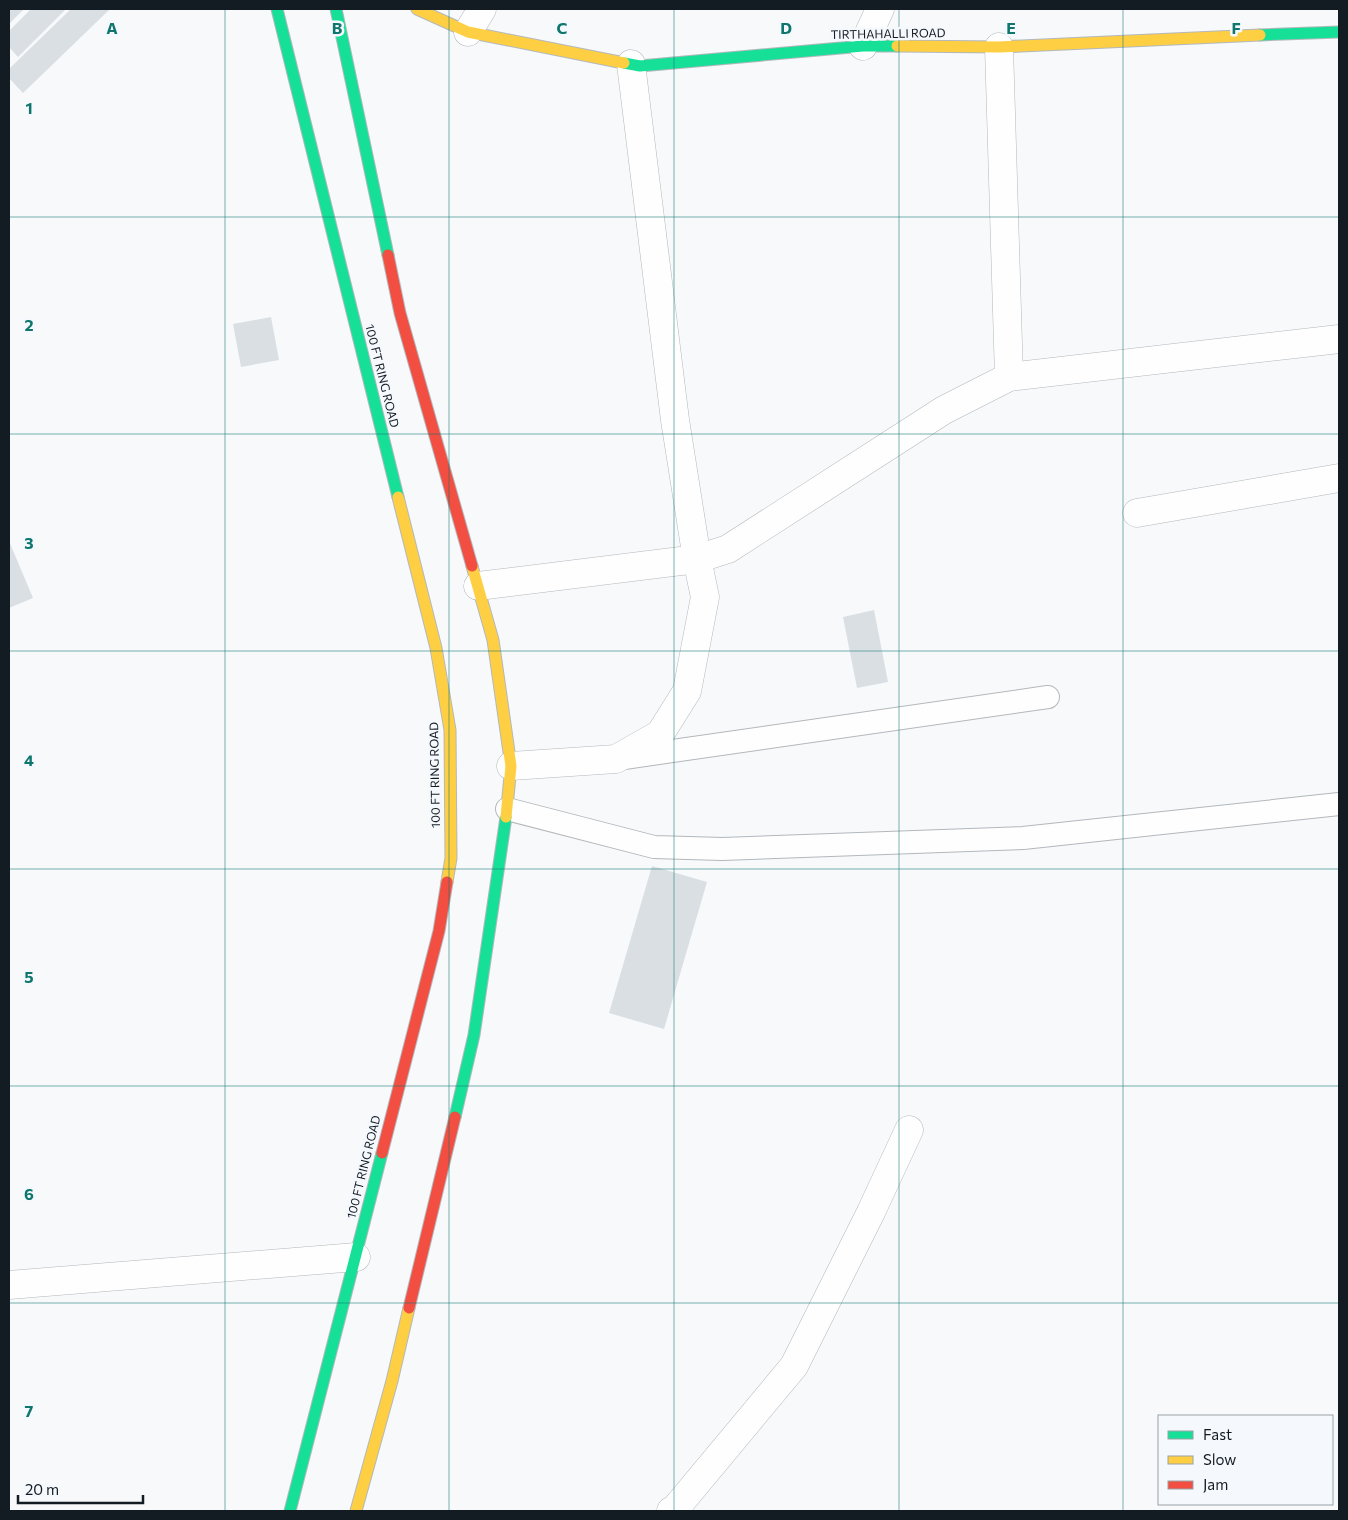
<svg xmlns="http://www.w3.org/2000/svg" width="1348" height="1520" font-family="Commissioner,sans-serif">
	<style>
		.building { fill: #dadfe4 }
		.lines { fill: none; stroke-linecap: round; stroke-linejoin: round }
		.lane-casing { stroke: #b3b8bc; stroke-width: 24 }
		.street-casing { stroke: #b3b8bc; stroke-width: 29 }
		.fast-casing { stroke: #b3b8bc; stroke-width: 13 }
		.slow-casing { stroke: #b3b8bc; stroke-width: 13 }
		.jam-casing { stroke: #b3b8bc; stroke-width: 13 }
		.lane { stroke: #fefefe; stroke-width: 22 }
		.street { stroke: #fefefe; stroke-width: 28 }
		.fast { stroke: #16e098; stroke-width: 11 }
		.slow { stroke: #ffcf43; stroke-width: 11 }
		.jam { stroke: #f24e42; stroke-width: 11 }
		.grid { fill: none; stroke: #0f766e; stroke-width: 1; stroke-opacity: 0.55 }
		.labels { text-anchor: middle; stroke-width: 5; stroke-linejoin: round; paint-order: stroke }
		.street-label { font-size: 12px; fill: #141c23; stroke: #f5f9fd }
		.grid-label { font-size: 16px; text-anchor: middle; font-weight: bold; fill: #0f766e; stroke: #f5f9fd; stroke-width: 5; stroke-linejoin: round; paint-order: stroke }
	</style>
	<rect width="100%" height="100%" fill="#f7f9fb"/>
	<!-- building -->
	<g class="building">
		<polygon points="9,9 24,9 9,24"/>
		<polygon points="31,9 66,9 18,57 9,47 9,31"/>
		<polygon points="71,9 110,9 23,93 9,78 9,69"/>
		<polygon points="271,317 279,360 241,367 233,324"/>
		<polygon points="9,541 33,598 9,608"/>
		<polygon points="874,610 888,682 857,688 843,617"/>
		<polygon points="652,866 707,882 664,1029 609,1013"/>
	</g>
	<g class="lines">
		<defs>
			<g id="lane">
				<polyline points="624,758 1048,697"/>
				<polyline points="507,809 654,847 722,849 1023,838 1339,804"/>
			</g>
			<g id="street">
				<polyline points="468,32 482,9"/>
				<polyline points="863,46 880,9"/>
				<polyline points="999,47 1009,377"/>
				<polyline points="1137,513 1339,478"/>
				<polyline points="478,586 697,559 728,549 944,410 1009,377 1339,339"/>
				<polyline points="511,766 616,759 660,734 687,691 705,597 697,559 675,420 631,64"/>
				<polyline points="9,1285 356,1257"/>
				<polyline points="671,1511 675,1509 794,1366 871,1212 909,1130"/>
			</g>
			<g id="fast">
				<polyline points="277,9 398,497"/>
				<polyline points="336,9 388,255"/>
				<polyline points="1260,35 1339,32"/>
				<polyline points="624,63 640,66 863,46 897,46"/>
				<polyline points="455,1117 474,1035 506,817"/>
				<polyline points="290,1511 382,1153"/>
			</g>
			<g id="slow">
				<polyline points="417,9 468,32 624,63"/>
				<polyline points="897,46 999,47 1260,35"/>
				<polyline points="398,497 436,648 450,730 451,858 447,882"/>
				<polyline points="472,566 493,640 511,766 506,817"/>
				<polyline points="356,1511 392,1381 409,1308"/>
			</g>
			<g id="jam">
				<polyline points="388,255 400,313 472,566"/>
				<polyline points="382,1153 439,931 447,882"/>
				<polyline points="409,1308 455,1117"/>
			</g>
		</defs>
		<!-- lane casing -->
		<use href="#lane" class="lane-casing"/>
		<!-- street casing -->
		<use href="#street" class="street-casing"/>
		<!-- fast casing -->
		<use href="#fast" class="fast-casing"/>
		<!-- slow casing -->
		<use href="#slow" class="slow-casing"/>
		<!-- jam casing -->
		<use href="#jam" class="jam-casing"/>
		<!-- lane -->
		<use href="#lane" class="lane"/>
		<!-- street -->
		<use href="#street" class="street"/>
		<!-- fast -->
		<use href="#fast" class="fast"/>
		<!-- slow -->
		<use href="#slow" class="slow"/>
		<!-- jam -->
		<use href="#jam" class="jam"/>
	</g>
	<!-- grid -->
	<path class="grid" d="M225,9V1511M449,9V1511M674,9V1511M899,9V1511M1123,9V1511M9,217H1339M9,434H1339M9,651H1339M9,869H1339M9,1086H1339M9,1303H1339"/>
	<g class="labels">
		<!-- street labels -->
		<g class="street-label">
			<text transform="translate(888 34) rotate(-1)" y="4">TIRTHAHALLI ROAD</text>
			<text transform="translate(382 376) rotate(76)" y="4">100 FT RING ROAD</text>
			<text transform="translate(435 775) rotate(-91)" y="4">100 FT RING ROAD</text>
			<text transform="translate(364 1167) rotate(-76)" y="4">100 FT RING ROAD</text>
		</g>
	</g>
	<g class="grid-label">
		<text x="112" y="34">A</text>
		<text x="337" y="34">B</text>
		<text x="562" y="34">C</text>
		<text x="786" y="34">D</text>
		<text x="1011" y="34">E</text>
		<text x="1236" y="34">F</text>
		<text x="29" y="114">1</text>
		<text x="29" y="331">2</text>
		<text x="29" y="549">3</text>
		<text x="29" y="766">4</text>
		<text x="29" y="983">5</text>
		<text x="29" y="1200">6</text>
		<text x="29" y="1417">7</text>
	</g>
	<!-- border -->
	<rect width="1348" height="1520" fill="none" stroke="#141c23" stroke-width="20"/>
	<!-- legend -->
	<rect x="1158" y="1415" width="175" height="90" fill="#f5f9fd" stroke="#9ba1a6"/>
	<rect x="1168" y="1431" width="25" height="8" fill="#16e098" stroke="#9ba1a6"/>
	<text x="1203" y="1440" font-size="15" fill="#141c23">Fast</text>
	<rect x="1168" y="1456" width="25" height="8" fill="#ffcf43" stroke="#9ba1a6"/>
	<text x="1203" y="1465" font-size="15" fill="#141c23">Slow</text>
	<rect x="1168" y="1481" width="25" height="8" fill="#f24e42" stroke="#9ba1a6"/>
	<text x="1203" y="1490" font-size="15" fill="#141c23">Jam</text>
	<!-- scale -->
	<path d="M18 1495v8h125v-8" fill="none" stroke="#141c23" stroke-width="2.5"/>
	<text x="25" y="1495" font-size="15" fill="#141c23" stroke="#f5f9fd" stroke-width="4" paint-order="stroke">20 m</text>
</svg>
